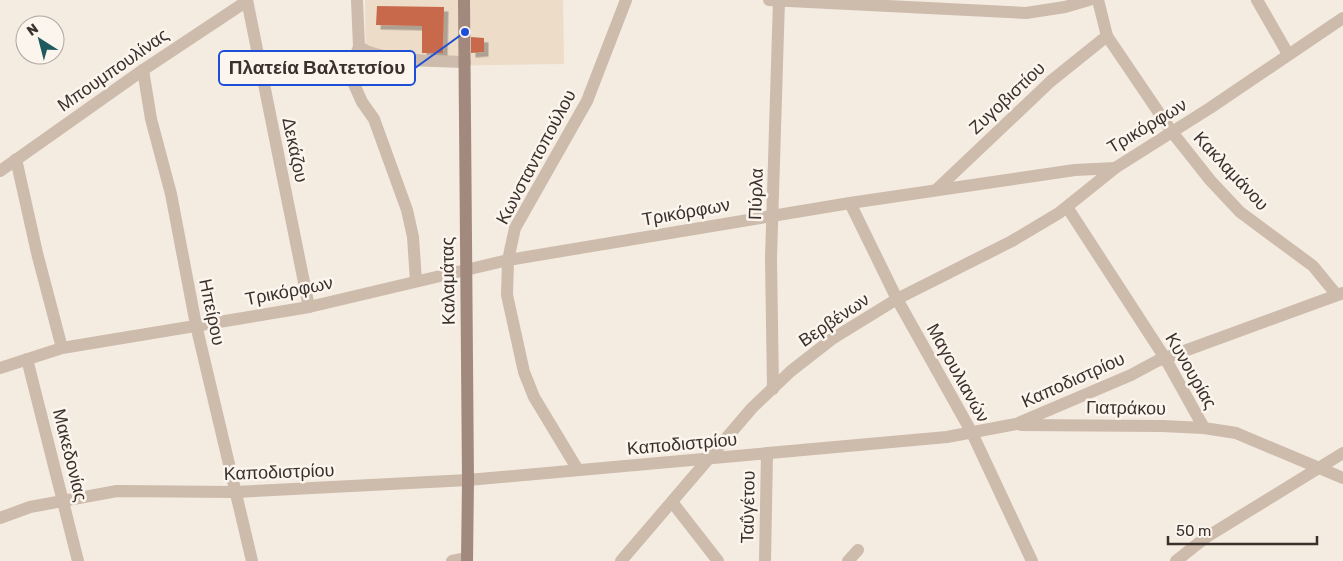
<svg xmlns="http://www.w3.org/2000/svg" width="1343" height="561" font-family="Rubik,sans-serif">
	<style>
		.plaza { fill: #ecdcc8 }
		.building { fill: #c8694b; filter: url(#shadow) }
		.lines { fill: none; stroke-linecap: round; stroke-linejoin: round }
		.pedestrian { stroke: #cdbbac; stroke-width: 12 }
		.minor { stroke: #cdbbac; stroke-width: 12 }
		.secondary { stroke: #a18a7d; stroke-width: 12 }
		.labels { text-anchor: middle; stroke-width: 5; stroke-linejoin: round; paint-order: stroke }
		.street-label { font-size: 18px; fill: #3b302b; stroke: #fbf5ee }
		.leader { fill: none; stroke: #1d4ed8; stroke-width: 2 }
		.callout-dot { fill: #1d4ed8; stroke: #fbf5ee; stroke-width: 2 }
		.callout { fill: #fbf5ee; stroke: #1d4ed8; stroke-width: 2 }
		.callout-label { font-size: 19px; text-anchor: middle; font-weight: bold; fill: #3b302b }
	</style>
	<defs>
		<filter id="shadow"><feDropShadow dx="4.5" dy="4.5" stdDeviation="0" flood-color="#0004"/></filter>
	</defs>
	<rect width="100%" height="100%" fill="#f4ebe1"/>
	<!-- plaza -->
	<polygon class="plaza" points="365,0 563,0 564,64 366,67"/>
	<!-- building -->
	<g class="building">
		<polygon points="377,6 444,7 443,53 422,53 422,26 376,25"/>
		<polygon points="471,37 484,38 484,52 471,53"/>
	</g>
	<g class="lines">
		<!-- pedestrian -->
		<g class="pedestrian">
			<polyline points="359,47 353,62 353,82 362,102 374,119 407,210 413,237 416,281"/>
			<polyline points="452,561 467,558"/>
		</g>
		<!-- minor -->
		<g class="minor">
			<polyline points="247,0 309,307"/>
			<path d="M357,0L359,47C385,63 434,60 465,62"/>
			<polyline points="769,0 1026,13 1065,7 1089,0"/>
			<polyline points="1098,0 1107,36 1172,132 1210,180 1240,212 1313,266 1336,294"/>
			<polyline points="1257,0 1288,54"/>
			<polyline points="143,70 151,119 171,194 196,325 252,561"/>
			<polyline points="16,159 37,253 62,348"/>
			<polyline points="0,171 143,70 247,1"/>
			<polyline points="936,190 1051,81 1107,36"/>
			<polyline points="850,203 897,299 972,433 1032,561"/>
			<polyline points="1067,207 1165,358 1204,428"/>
			<polyline points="27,359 78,561"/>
			<polyline points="0,368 62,348 309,307 508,260 850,203 1075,170 1115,168 1210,108 1343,18"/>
			<polyline points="773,389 771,258 779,0"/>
			<polyline points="1021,425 1162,426 1204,428 1236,433 1343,478"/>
			<polyline points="578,470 534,397 524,372 507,295 508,260 515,228 587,101 626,0"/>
			<polyline points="672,502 718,561"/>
			<polyline points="0,518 30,507 117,491 235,492 468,480 947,437 1016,424 1131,375 1157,361 1343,293"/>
			<polyline points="621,561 752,408 791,371 832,339 897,299 1012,241 1059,213 1115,168"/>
			<polyline points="765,561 767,453"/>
			<polyline points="848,561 858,550"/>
			<polyline points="1176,561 1205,538 1343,453"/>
		</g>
		<!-- secondary -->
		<polyline class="secondary" points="464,0 468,480 467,561"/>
	</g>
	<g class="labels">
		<!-- street labels -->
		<g class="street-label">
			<text transform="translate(113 70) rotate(-35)" y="6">Μπουμπουλίνας</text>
			<text transform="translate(1007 98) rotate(-43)" y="6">Ζυγοβιστίου</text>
			<text transform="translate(1147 126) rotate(-31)" y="6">Τρικόρφων</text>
			<text transform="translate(295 150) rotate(78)" y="6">Δεκάζου</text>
			<text transform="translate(536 157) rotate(-62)" y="6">Κωνσταντοπούλου</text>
			<text transform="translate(1231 171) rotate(47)" y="6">Κακλαμάνου</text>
			<text transform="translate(756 194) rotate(-88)" y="6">Πύρλα</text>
			<text transform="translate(686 212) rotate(-10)" y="6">Τρικόρφων</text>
			<text transform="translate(448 281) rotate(-91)" y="6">Καλαμάτας</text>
			<text transform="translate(289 291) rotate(-11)" y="6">Τρικόρφων</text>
			<text transform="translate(212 312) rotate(78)" y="6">Ηπείρου</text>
			<text transform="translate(834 320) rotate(-34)" y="6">Βερβένων</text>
			<text transform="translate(1191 371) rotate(60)" y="6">Κυνουρίας</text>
			<text transform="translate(958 373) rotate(61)" y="6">Μαγουλιανών</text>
			<text transform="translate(1073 380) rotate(-24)" y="6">Καποδιστρίου</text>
			<text transform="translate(1126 408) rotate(1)" y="6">Γιατράκου</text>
			<text transform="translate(682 444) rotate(-5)" y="6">Καποδιστρίου</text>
			<text transform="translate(70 455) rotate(76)" y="6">Μακεδονίας</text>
			<text transform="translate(279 472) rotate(-2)" y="6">Καποδιστρίου</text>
			<text transform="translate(748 507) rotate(-89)" y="6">Ταΰγέτου</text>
		</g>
	</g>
	<!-- callouts -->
	<path class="leader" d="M465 32L415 68"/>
	<circle class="callout-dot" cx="465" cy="32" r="5"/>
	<rect class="callout" x="219" y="51" width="196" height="34" rx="5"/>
	<g class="callout-label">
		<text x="317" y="74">Πλατεία Βαλτετσίου</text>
	</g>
	<!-- north arrow -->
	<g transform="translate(40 40) rotate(324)"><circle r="24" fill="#fbf5ee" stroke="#aea6a0"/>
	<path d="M0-4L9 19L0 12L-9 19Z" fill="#1f5a5e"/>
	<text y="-8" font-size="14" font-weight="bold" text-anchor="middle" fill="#3b302b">N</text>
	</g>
	<!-- scale -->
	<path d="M1168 536v8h149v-8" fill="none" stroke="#3b302b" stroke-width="2.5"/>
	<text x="1176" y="536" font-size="15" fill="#3b302b" stroke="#fbf5ee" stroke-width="4" paint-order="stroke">50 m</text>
</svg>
